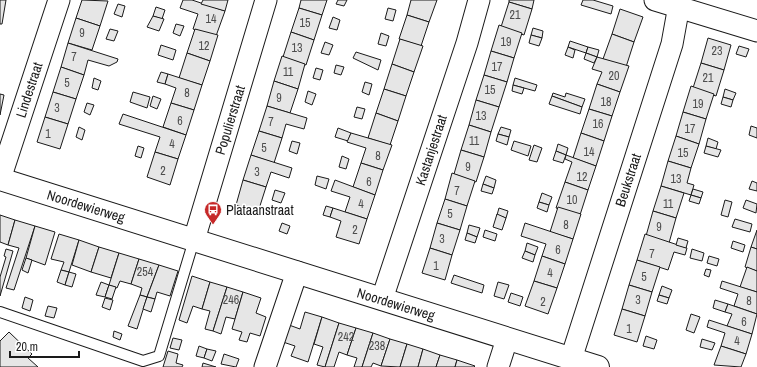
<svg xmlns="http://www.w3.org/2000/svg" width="757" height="367" font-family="'Archivo Narrow',sans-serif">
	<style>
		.building { fill: #e6e6e6; stroke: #1a1a1a }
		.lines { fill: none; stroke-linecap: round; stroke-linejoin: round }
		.service-casing { stroke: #1a1a1a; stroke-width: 12 }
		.minor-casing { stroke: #1a1a1a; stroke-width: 23 }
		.tertiary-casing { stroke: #1a1a1a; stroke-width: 24 }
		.service { stroke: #fff; stroke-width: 10 }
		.minor { stroke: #fff; stroke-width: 21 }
		.tertiary { stroke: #fff; stroke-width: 22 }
		.labels { text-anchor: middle; stroke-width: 3; stroke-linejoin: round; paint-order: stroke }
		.number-label { font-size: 12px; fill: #4d4d4d }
		.street-label { font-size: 14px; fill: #1a1a1a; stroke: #fff }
		.poi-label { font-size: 14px; fill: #1a1a1a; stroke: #fff; text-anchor: start }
	</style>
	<rect width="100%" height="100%" fill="#fff"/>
	<!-- building -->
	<g class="building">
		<polygon points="0,0 6,0 2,24 0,24"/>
		<polygon points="82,0 108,1 100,26 76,18"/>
		<polygon points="183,0 192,0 225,11 216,36 193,29 198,14 180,8"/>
		<polygon points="203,0 228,0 225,11 201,4"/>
		<polygon points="301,0 327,0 322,15 299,8"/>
		<polygon points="338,0 347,0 344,6 336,4"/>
		<polygon points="411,0 437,0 429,22 407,15"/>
		<polygon points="509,0 534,0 532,9 509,2"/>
		<polygon points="583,0 593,0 613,6 611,14 581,5"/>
		<polygon points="509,2 532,9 524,35 501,27"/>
		<polygon points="118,4 125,6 122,17 114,14"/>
		<polygon points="156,7 165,10 162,19 153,16"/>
		<polygon points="299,8 322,15 314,40 291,32"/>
		<polygon points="388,8 396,10 393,21 385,19"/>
		<polygon points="620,9 643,17 634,42 612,34"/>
		<polygon points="407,15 429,22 421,46 399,39"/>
		<polygon points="153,16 164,19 159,31 147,27"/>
		<polygon points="333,17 340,20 337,30 329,28"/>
		<polygon points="76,18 100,26 92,50 68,43"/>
		<polygon points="176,24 184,26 180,36 173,33"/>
		<polygon points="499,25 522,33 514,58 491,51"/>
		<polygon points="533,28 543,31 542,38 531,35"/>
		<polygon points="110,29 118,31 114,41 106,39"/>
		<polygon points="195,29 218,35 210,61 187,53"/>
		<polygon points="291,32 314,40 306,65 283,57"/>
		<polygon points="381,33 389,36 386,46 378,44"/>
		<polygon points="612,34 634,42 626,67 603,59"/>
		<polygon points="531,35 542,38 539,46 529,43"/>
		<polygon points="708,38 731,45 724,70 701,63"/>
		<polygon points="400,39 423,46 414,72 392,64"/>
		<polygon points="570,41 588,47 586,53 568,47"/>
		<polygon points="325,42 333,45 329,55 321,53"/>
		<polygon points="68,43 118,59 117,62 109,66 88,60 84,75 61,67"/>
		<polygon points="161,45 176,50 173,60 158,55"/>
		<polygon points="739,46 749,49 746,57 736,54"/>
		<polygon points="568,47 575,50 573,58 565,55"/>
		<polygon points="588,47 599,50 597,57 586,53"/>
		<polygon points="491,51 514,58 507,82 484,75"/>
		<polygon points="356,52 381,60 378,70 353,58"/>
		<polygon points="187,53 210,61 202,85 179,78"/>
		<polygon points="586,53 597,57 594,63 584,59"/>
		<polygon points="282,56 305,64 298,89 274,81"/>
		<polygon points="597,57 629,66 620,92 597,84 602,72 592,69"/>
		<polygon points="701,63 724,70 716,96 693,88"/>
		<polygon points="392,64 414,72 406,96 384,89"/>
		<polygon points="336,65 344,67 341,75 334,73"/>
		<polygon points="61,67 84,75 76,99 53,92"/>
		<polygon points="316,68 323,70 320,80 313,78"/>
		<polygon points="161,72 168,74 165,84 157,82"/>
		<polygon points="168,74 202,85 194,110 171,103 176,88 165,84"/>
		<polygon points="484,75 507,82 499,107 476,100"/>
		<polygon points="94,78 101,81 98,90 92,88"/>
		<polygon points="515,78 537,85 535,91 513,85"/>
		<polygon points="274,81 298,89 290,113 267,106"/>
		<polygon points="365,82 372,84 369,95 362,92"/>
		<polygon points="597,84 620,92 612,116 589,109"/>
		<polygon points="513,85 524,88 522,94 512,91"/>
		<polygon points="691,86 714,94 706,119 683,112"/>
		<polygon points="384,89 406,96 398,121 376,113"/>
		<polygon points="725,89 736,93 733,100 723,97"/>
		<polygon points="308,91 316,94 312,105 305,102"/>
		<polygon points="53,92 76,99 68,124 45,117"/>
		<polygon points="133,92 150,97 147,108 130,102"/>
		<polygon points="553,93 565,97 566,93 585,99 582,107 552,96"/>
		<polygon points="0,94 4,95 0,115"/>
		<polygon points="153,96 161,99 157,109 150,106"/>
		<polygon points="552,96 582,107 580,114 549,104"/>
		<polygon points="723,97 733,100 731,107 721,104"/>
		<polygon points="476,100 499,107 491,132 469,125"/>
		<polygon points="87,103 94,105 90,115 84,112"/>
		<polygon points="171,103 194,110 186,135 163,127"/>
		<polygon points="267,106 307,118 304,129 286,124 282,138 259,131"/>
		<polygon points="357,107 365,109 362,119 354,117"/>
		<polygon points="589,109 612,116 604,141 581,133"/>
		<polygon points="683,112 706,119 699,144 676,136"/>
		<polygon points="376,113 398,121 390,145 368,138"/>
		<polygon points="123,114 186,135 178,159 155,152 160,137 119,124"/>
		<polygon points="45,117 68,124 60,149 37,142"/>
		<polygon points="469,125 491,132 484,157 461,150"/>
		<polygon points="751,126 757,128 757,138 749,135"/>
		<polygon points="79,127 85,130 82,140 76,137"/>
		<polygon points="501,127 511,130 509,137 498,134"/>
		<polygon points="338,128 351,133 348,141 335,137"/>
		<polygon points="259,131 282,138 274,163 251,155"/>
		<polygon points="351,133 392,145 383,170 361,163 366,148 347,142"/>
		<polygon points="581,133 604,141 596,166 573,158"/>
		<polygon points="498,134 509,137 507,145 496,141"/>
		<polygon points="676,136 699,144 691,168 668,161"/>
		<polygon points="708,138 718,142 716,149 706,146"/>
		<polygon points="292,141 300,143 297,154 289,151"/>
		<polygon points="514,141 531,146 528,156 511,150"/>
		<polygon points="558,144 568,148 566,155 556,151"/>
		<polygon points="534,145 542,148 537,162 529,160"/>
		<polygon points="138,146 144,148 141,158 135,156"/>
		<polygon points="706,146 721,150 718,157 704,153"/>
		<polygon points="461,150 484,157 476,182 454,174"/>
		<polygon points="556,151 566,155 563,163 553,160"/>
		<polygon points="155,152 178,159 170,185 147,177"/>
		<polygon points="251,155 292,168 289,178 271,172 266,187 243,180"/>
		<polygon points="566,155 596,166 588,190 565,182 572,162 565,159"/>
		<polygon points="342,156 349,159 346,169 339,167"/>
		<polygon points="668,161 691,168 687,183 694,185 691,195 661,186"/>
		<polygon points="361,163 383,170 375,195 353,187"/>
		<polygon points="452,173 475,181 467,206 445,199"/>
		<polygon points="317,176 329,179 326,189 315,185"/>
		<polygon points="486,176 496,180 494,188 483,184"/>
		<polygon points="243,180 266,187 258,212 236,205"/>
		<polygon points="335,180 375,195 367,219 345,212 350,197 331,191"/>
		<polygon points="752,181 757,183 757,191 749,189"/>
		<polygon points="565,182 588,190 580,215 556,208"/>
		<polygon points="483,184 494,188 492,194 481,191"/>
		<polygon points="661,186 684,193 676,218 653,211"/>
		<polygon points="693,189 703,192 701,198 691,195"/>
		<polygon points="275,190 285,193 281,203 272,200"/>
		<polygon points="542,193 552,197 549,205 539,202"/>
		<polygon points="691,195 701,198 699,204 689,201"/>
		<polygon points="445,199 467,206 460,230 437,223"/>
		<polygon points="725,200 732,202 728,217 721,215"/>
		<polygon points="746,200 757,204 756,213 743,208"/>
		<polygon points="539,202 549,205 547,212 537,208"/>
		<polygon points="326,206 333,208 330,217 323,215"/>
		<polygon points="558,207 581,214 573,239 550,232"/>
		<polygon points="333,208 367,219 359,244 336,237 341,221 330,217"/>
		<polygon points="499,208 508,211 506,218 497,215"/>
		<polygon points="653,211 676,218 669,243 646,236"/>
		<polygon points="497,214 506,218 502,230 493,227"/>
		<polygon points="0,215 15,220 8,245 0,242"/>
		<polygon points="735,219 752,224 750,232 732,227"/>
		<polygon points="15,220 35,226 14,290 6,288 19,248 8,245"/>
		<polygon points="282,223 290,226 287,234 279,231"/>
		<polygon points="437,223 460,230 452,255 430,248"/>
		<polygon points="525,223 573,239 565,264 542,256 546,244 521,236"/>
		<polygon points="469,225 480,228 477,237 467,233"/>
		<polygon points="35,226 55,232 45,265 26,258"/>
		<polygon points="485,230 497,234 495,241 483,237"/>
		<polygon points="757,230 757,249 751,247"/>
		<polygon points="467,233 477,237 475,243 465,240"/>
		<polygon points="59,234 79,240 69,272 61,270 64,262 51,259"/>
		<polygon points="645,234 687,248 685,255 674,252 668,270 637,260"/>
		<polygon points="678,238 688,241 686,248 676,245"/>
		<polygon points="79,240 99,247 91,272 72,265"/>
		<polygon points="733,241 745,245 743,252 731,248"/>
		<polygon points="527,243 538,247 535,255 525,251"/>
		<polygon points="99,247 119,253 111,278 91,272"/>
		<polygon points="751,247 757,249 757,271 745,267"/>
		<polygon points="430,248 452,255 445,280 422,273"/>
		<polygon points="6,249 13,251 0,296 0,277 6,257 4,256"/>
		<polygon points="692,249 704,253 702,261 690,258"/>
		<polygon points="525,251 535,255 533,262 522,258"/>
		<polygon points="119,253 139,259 131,284 120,281 117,288 109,285"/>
		<polygon points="542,256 565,264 557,288 534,281"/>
		<polygon points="709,256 719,259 717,266 707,263"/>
		<polygon points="26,258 32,260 28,273 22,270"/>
		<polygon points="139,259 159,265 147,297 140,295 142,288 131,284"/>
		<polygon points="637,260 660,267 652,292 629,285"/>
		<polygon points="159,265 178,271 170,296 157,292 155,299 147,297"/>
		<polygon points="747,267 757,271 757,292 740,287"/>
		<polygon points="706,269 711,270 709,277 704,275"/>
		<polygon points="61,270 69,272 65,285 57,282"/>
		<polygon points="69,272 76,274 72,287 65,285"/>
		<polygon points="454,275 484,285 482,293 451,283"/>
		<polygon points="192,276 210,282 202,309 193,306 187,323 179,320"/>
		<polygon points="534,281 557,288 548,314 525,306"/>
		<polygon points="722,281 757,292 757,314 734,306 738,294 720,288"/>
		<polygon points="101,282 109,285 105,297 96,295"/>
		<polygon points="210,282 227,287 213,331 205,329 210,311 202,309"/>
		<polygon points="498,282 509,285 504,299 494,296"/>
		<polygon points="109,285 116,287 112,299 105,297"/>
		<polygon points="629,285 652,292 645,316 622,309"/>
		<polygon points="662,286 672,290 669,298 659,295"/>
		<polygon points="227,287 243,292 235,319 226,317 221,334 213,331"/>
		<polygon points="243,292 261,298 256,313 266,317 260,336 250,333 247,342 239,340 242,332 232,329"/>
		<polygon points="511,293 523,297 520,306 508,302"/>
		<polygon points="140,295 147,297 137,329 128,326"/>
		<polygon points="659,295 669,298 667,304 657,301"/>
		<polygon points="25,297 33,300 30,311 22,308"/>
		<polygon points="147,297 155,299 151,312 143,309"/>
		<polygon points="105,298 113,300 110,310 102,307"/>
		<polygon points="715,300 728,304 725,312 713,308"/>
		<polygon points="728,304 757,314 752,334 727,326 732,314 725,312"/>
		<polygon points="48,306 57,308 54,318 45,316"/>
		<polygon points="622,309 645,316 637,342 614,335"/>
		<polygon points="305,312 322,317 308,362 291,356 295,346 283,342 289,325 300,329"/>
		<polygon points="691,314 700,317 694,333 686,330"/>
		<polygon points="322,317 339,323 325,367 317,365 323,347 314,344"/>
		<polygon points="709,320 752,334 746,354 721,346 725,333 707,327"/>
		<polygon points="339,323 356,328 347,355 339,352 334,367 325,367"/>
		<polygon points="356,328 373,333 362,367 354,367 357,358 347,355"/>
		<polygon points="114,331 122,334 120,340 113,337"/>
		<polygon points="9,332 32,354 28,358 38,367 0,367 0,341"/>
		<polygon points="373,333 390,339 381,366 373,363 371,367 362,367"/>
		<polygon points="646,336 657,340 654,349 643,346"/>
		<polygon points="173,338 182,340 179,350 170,348"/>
		<polygon points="390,339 407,344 400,367 381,366"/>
		<polygon points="702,339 715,343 712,350 700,347"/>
		<polygon points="407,344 423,349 418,367 400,367"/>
		<polygon points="199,346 207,349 204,358 196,356"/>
		<polygon points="721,346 746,354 741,367 714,365"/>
		<polygon points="207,349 216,351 212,361 204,358"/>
		<polygon points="423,349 440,355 436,367 418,367"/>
		<polygon points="168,351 178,354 176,363 183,365 182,367 163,367"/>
		<polygon points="224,354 239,359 236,367 221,364"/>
		<polygon points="440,355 457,360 455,367 436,367"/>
		<polygon points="457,360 475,366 474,367 455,367"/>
		<polygon points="203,363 216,367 202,367"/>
	</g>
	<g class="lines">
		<defs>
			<polyline id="service" points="0,312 143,361 159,356 194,240"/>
			<g id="minor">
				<polyline points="655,0 757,31"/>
				<polyline points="0,179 59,0"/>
				<polyline points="194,240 266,0"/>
				<polyline points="382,299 467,43 479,0"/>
				<polyline points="571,359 672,44 680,0"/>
				<polyline points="265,367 297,272"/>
				<polyline points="498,367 507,339"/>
			</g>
			<polyline id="tertiary" points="0,179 598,367"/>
		</defs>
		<!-- service casing -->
		<use href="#service" class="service-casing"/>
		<!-- minor casing -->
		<use href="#minor" class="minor-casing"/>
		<!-- tertiary casing -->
		<use href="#tertiary" class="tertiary-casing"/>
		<!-- service -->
		<use href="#service" class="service"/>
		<!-- minor -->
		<use href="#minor" class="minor"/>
		<!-- tertiary -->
		<use href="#tertiary" class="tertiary"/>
	</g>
	<!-- icons -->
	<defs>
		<symbol id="bus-pin" viewBox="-11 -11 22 30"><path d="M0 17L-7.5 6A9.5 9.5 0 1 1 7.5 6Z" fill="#c62828" stroke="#fff"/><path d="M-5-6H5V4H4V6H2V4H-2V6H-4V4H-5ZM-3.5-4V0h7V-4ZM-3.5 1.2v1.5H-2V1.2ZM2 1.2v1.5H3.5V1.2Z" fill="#fff"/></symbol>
	</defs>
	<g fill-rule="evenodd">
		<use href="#bus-pin" x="203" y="200" width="20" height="27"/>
	</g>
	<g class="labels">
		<!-- number labels -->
		<g class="number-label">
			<text x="515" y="19">21</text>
			<text x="211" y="23">14</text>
			<text x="305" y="27">15</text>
			<text x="82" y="37">9</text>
			<text x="506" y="46">19</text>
			<text x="204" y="50">12</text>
			<text x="297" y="52">13</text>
			<text x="717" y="55">23</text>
			<text x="74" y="61">7</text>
			<text x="497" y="71">17</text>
			<text x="288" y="76">11</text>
			<text x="614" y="80">20</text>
			<text x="708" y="82">21</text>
			<text x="67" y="87">5</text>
			<text x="490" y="94">15</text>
			<text x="187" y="97">8</text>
			<text x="279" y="102">9</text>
			<text x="606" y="106">18</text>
			<text x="698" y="108">19</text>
			<text x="57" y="112">3</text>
			<text x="481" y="120">13</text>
			<text x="180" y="125">6</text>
			<text x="271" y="126">7</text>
			<text x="598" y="128">16</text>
			<text x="690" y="133">17</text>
			<text x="48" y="138">1</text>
			<text x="474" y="145">11</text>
			<text x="172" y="148">4</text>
			<text x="264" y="152">5</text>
			<text x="589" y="156">14</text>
			<text x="683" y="157">15</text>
			<text x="378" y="160">8</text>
			<text x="468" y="171">9</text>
			<text x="163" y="175">2</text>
			<text x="257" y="176">3</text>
			<text x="582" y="181">12</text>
			<text x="676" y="183">13</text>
			<text x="369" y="186">6</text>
			<text x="457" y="195">7</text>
			<text x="572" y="204">10</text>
			<text x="361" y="208">4</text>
			<text x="668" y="208">11</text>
			<text x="450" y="218">5</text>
			<text x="566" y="229">8</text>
			<text x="659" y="231">9</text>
			<text x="355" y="234">2</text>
			<text x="442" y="243">3</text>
			<text x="558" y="254">6</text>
			<text x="652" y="258">7</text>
			<text x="436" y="270">1</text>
			<text x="145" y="276">254</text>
			<text x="550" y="277">4</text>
			<text x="644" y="281">5</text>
			<text x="231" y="304">246</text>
			<text x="638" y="304">3</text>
			<text x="749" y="305">8</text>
			<text x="543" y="306">2</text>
			<text x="744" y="326">6</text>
			<text x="629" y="333">1</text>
			<text x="346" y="341">242</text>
			<text x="737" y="345">4</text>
			<text x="377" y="350">238</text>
		</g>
		<!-- street labels -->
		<g class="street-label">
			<text transform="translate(29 90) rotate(-72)" y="5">Lindestraat</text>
			<text transform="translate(230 120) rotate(-73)" y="5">Populierstraat</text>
			<text transform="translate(431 150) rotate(-72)" y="5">Kastanjestraat</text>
			<text transform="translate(628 180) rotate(-72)" y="5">Beukstraat</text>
			<text transform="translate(86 206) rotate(17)" y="5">Noordewierweg</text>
			<text transform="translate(396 304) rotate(17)" y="5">Noordewierweg</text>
		</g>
		<!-- poi labels -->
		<g class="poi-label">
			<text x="226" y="215">Plataanstraat</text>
		</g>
	</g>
	<!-- scale -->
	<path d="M10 351v6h69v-6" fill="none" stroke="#1a1a1a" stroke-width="2"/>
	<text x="16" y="351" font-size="12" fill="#1a1a1a" stroke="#ffffff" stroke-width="3" paint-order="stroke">20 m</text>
</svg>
